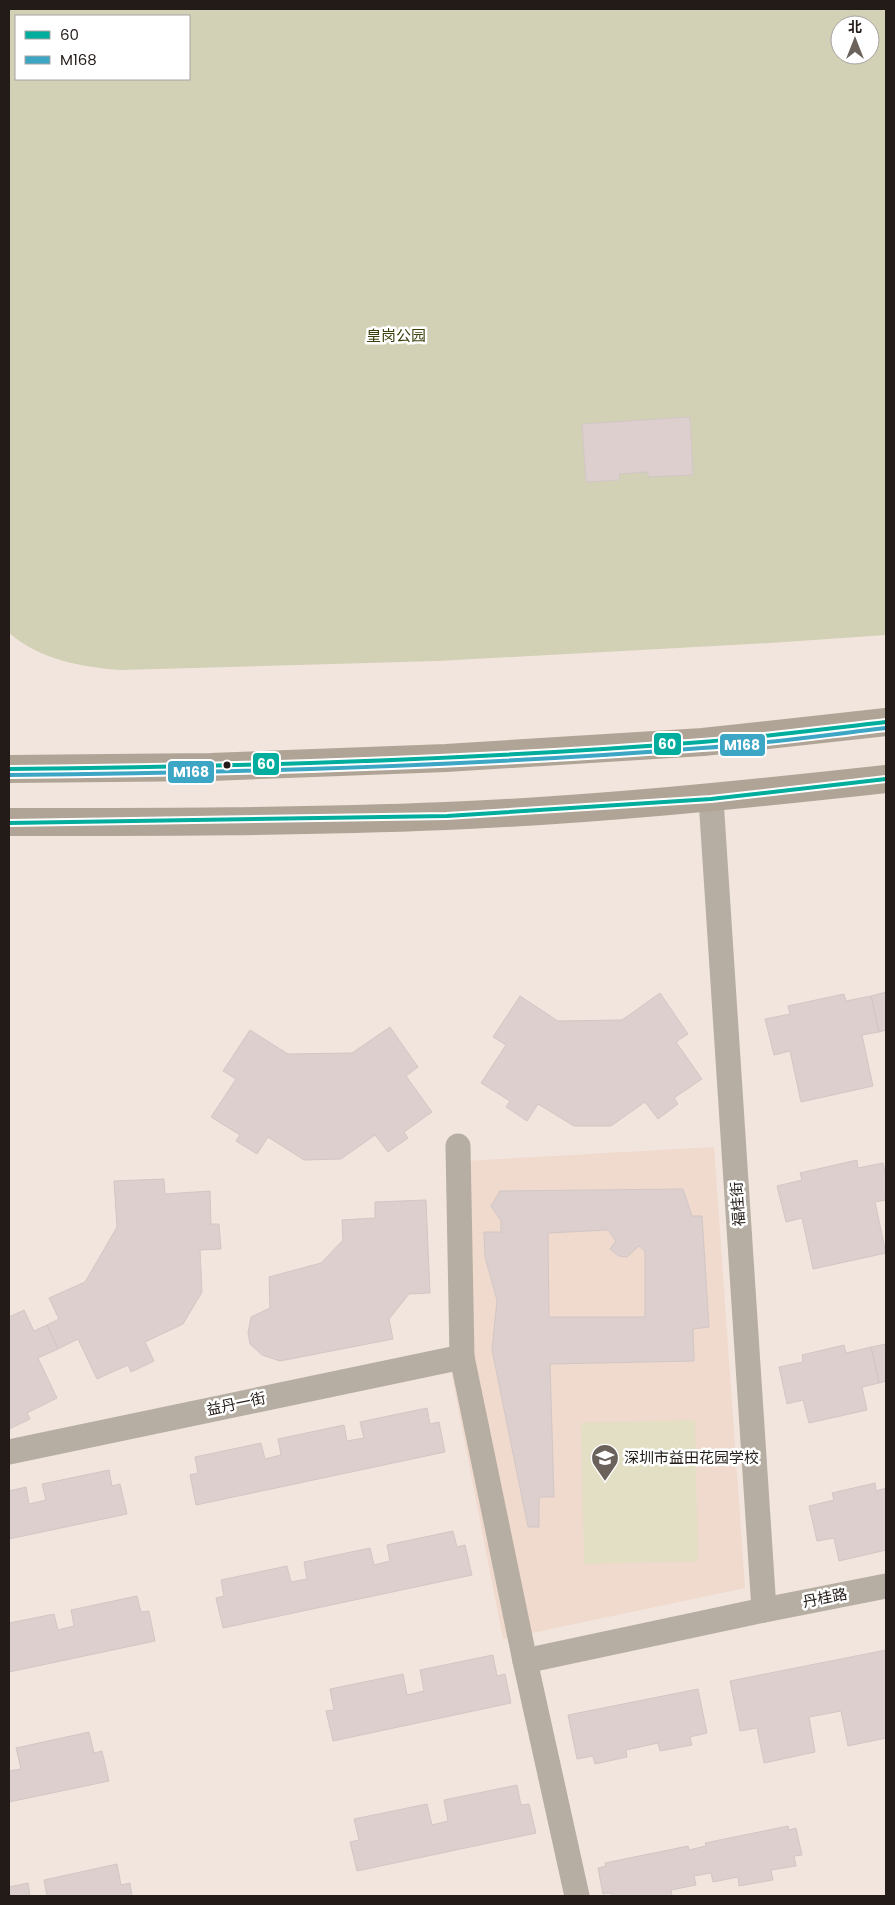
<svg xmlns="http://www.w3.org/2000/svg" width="895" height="1905" font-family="Poppins,'Noto Sans SC',sans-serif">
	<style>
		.built { fill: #f0d9cd }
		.green { fill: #e2dfc4 }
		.forest { fill: #d2d0b5; fill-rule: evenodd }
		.building { fill: #dccfce; stroke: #d2c7c6; fill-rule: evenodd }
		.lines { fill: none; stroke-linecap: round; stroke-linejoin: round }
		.minor { stroke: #b6aea2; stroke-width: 25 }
		.primary { stroke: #b0a496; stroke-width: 28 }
		.bus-1-casing { stroke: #fff; stroke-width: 8 }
		.bus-2-casing { stroke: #fff; stroke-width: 8 }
		.bus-1 { stroke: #01ad9c; stroke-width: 4 }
		.bus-2 { stroke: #3da6c5; stroke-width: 4 }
		.bus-dot { fill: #231b17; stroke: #fff; stroke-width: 2 }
		.labels { text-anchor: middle; stroke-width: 5; stroke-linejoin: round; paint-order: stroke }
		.park-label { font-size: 15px; fill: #3b400c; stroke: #fff }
		.street-label { font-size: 15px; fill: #231b17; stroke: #fff }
		.poi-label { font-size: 15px; fill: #231b17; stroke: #fff; text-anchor: start }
		.line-badge { stroke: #fff; stroke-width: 2 }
		.badge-label { font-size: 14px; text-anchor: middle; font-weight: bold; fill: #fff }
	</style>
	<rect width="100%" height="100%" fill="#f2e5dd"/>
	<!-- built -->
	<polygon class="built" points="714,1147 745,1588 503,1639 452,1376 446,1162"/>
	<!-- green -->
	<polygon class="green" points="695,1420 698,1561 584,1564 581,1423"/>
	<!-- forest -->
	<path class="forest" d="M9,9H886V635L770,643L437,661L121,670C81,667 41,660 9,633ZM16,16H189V79H16ZM840,25H870V55H840Z"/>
	<!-- building -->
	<g class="building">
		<polygon points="690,417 693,475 648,477 648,472 619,474 620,480 586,482 582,424"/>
		<polygon points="886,992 886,1030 879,1032 871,996"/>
		<polygon points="660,993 688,1034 676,1042 702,1079 674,1098 678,1104 658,1119 645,1102 611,1126 574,1126 538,1104 527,1121 506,1107 510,1101 481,1083 506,1045 493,1037 520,996 558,1021 622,1020"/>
		<polygon points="844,994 846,1001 871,996 879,1032 862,1035 873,1086 801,1102 790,1051 774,1055 765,1019 790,1014 788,1006"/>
		<polygon points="390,1027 418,1067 406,1076 432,1112 404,1132 408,1138 388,1152 375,1135 341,1159 304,1160 268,1137 257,1154 236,1141 240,1135 211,1117 236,1079 223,1071 250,1030 288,1054 352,1053"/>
		<polygon points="857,1160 858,1168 883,1163 886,1177 886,1200 875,1202 886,1253 813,1269 802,1218 786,1222 777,1186 802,1180 800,1173"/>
		<polygon points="164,1179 165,1194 210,1191 211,1224 219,1224 221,1249 200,1250 202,1292 183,1324 145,1342 154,1361 131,1372 128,1365 97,1379 78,1339 58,1349 47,1325 59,1319 49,1298 85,1282 117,1227 114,1181"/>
		<path d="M683,1189L692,1216H702L709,1327L693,1329L694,1361L550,1364L554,1497H539V1527H528L492,1350L497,1300L485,1257L484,1232H501V1221L491,1206L500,1191ZM608,1230L616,1241L610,1249L619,1256L627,1257L639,1246L645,1251V1317H549L548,1233Z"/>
		<polygon points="426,1200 430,1293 409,1294 389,1319 393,1339 280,1361 262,1355 250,1344 248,1333 251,1317 270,1308 269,1277 321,1263 343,1240 342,1220 375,1218 375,1202"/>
		<polygon points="24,1310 34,1331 47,1325 58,1349 38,1358 57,1398 27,1413 30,1419 9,1429 9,1317"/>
		<polygon points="886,1344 886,1381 879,1383 871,1347"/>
		<polygon points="844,1345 846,1353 871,1347 879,1383 862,1387 867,1410 809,1423 803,1400 787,1404 779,1367 803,1362 802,1355"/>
		<polygon points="427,1408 430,1424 439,1422 445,1452 196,1505 190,1475 198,1473 195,1457 261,1443 265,1459 281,1455 278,1439 344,1425 347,1441 364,1438 360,1422"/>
		<polygon points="109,1470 112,1486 120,1484 127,1514 9,1539 9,1491 26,1487 29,1504 46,1500 42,1484"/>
		<polygon points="875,1483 876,1491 886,1488 886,1550 839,1561 834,1538 817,1541 809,1506 834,1500 832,1493"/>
		<polygon points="453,1531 457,1547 465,1545 472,1575 223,1628 216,1598 224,1596 221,1580 287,1566 291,1582 307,1579 304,1562 370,1548 374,1565 390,1561 387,1545"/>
		<polygon points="137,1596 141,1612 149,1611 155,1641 9,1672 9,1623 54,1614 58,1630 74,1626 71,1610"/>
		<polygon points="886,1650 886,1738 848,1746 841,1711 809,1717 815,1752 764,1763 757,1728 740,1731 730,1681"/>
		<polygon points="493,1655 497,1676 505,1674 511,1703 333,1741 326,1711 334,1710 330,1689 403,1674 407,1695 424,1691 420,1670"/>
		<polygon points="698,1689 707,1733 690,1737 692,1745 660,1751 658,1743 626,1750 627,1757 595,1764 593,1756 577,1759 568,1715"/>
		<polygon points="89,1732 94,1753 102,1751 109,1781 9,1802 9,1771 21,1769 16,1748"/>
		<polygon points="517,1785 521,1805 529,1804 536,1833 357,1871 350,1842 359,1840 354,1819 427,1804 432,1825 448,1821 444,1800"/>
		<polygon points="788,1826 789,1830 796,1828 802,1855 794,1856 796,1866 771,1870 773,1880 739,1886 738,1877 713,1882 711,1873 694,1876 696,1885 671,1890 672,1896 612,1896 611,1893 603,1894 598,1868 606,1866 605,1863 688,1846 689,1850 706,1846 705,1843"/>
		<polygon points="117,1864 121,1885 130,1883 132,1896 47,1896 44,1880"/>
		<polygon points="28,1883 30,1896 9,1896 9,1887"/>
	</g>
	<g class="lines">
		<!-- minor -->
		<g class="minor">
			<polyline points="711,799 764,1610"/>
			<polyline points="458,1146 462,1357 525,1661 577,1896"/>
			<polyline points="9,1452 462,1357"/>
			<polyline points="525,1661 764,1610 886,1586"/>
		</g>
		<!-- primary -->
		<g class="primary">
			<polyline points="9,769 211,767 446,758 703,742 886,722"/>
			<path d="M9,822C154,822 300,822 446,816C593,810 740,795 886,779"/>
		</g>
		<defs>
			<g id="bus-1">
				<path d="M9,769C240,767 471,760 702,742C763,737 825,729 886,722"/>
				<polyline points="9,823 447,816 711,799 886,779"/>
			</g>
			<path id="bus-2" d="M9,775C240,773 471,766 702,748C763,744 825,735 886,728"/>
		</defs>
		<!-- bus-1 casing -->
		<use href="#bus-1" class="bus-1-casing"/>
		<!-- bus-2 casing -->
		<use href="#bus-2" class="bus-2-casing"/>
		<!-- bus-1 -->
		<use href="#bus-1" class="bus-1"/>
		<!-- bus-2 -->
		<use href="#bus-2" class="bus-2"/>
	</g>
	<!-- icons -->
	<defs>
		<symbol id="school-pin" viewBox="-11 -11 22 30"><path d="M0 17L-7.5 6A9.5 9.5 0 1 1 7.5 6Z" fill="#6b625c" stroke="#fff"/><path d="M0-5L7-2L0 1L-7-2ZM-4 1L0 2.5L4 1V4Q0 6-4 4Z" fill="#fff"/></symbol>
	</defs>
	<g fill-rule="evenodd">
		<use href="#school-pin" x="589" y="1442" width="32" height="43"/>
	</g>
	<!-- markers -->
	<circle class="bus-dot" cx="227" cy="765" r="4.5"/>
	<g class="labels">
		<!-- park labels -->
		<g class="park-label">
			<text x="396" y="341">皇岗公园</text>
		</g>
		<!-- street labels -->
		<g class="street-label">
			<text transform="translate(738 1204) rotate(-94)" y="5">福桂街</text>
			<text transform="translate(236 1404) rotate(-12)" y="5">益丹一街</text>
			<text transform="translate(825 1598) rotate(-11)" y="5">丹桂路</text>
		</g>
		<!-- poi labels -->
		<g class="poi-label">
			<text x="624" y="1463">深圳市益田花园学校</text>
		</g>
	</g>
	<g class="line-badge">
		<rect x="653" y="732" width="29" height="24" rx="5" fill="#01ad9c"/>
		<rect x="719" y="733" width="47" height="24" rx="5" fill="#3da6c5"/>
		<rect x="252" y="752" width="28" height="24" rx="5" fill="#01ad9c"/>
		<rect x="167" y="760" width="48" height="24" rx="5" fill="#3da6c5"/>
	</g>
	<g class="badge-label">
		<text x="667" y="749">60</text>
		<text x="742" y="750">M168</text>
		<text x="266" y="769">60</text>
		<text x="191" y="777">M168</text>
	</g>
	<!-- border -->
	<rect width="895" height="1905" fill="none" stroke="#231b17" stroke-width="20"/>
	<!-- legend -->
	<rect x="15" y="15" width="175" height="65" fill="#ffffff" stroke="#a7a4a2"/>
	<rect x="25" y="31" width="25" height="8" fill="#01ad9c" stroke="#a7a4a2"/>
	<text x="60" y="40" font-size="15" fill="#231b17">60</text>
	<rect x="25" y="56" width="25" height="8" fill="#3da6c5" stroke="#a7a4a2"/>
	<text x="60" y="65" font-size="15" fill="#231b17">M168</text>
	<!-- north arrow -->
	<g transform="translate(855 40)"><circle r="24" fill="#ffffff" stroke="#a7a4a2"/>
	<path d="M0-4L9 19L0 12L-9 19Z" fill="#6b625c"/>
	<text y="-8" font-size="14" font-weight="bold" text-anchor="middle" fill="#231b17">北</text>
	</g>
</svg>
